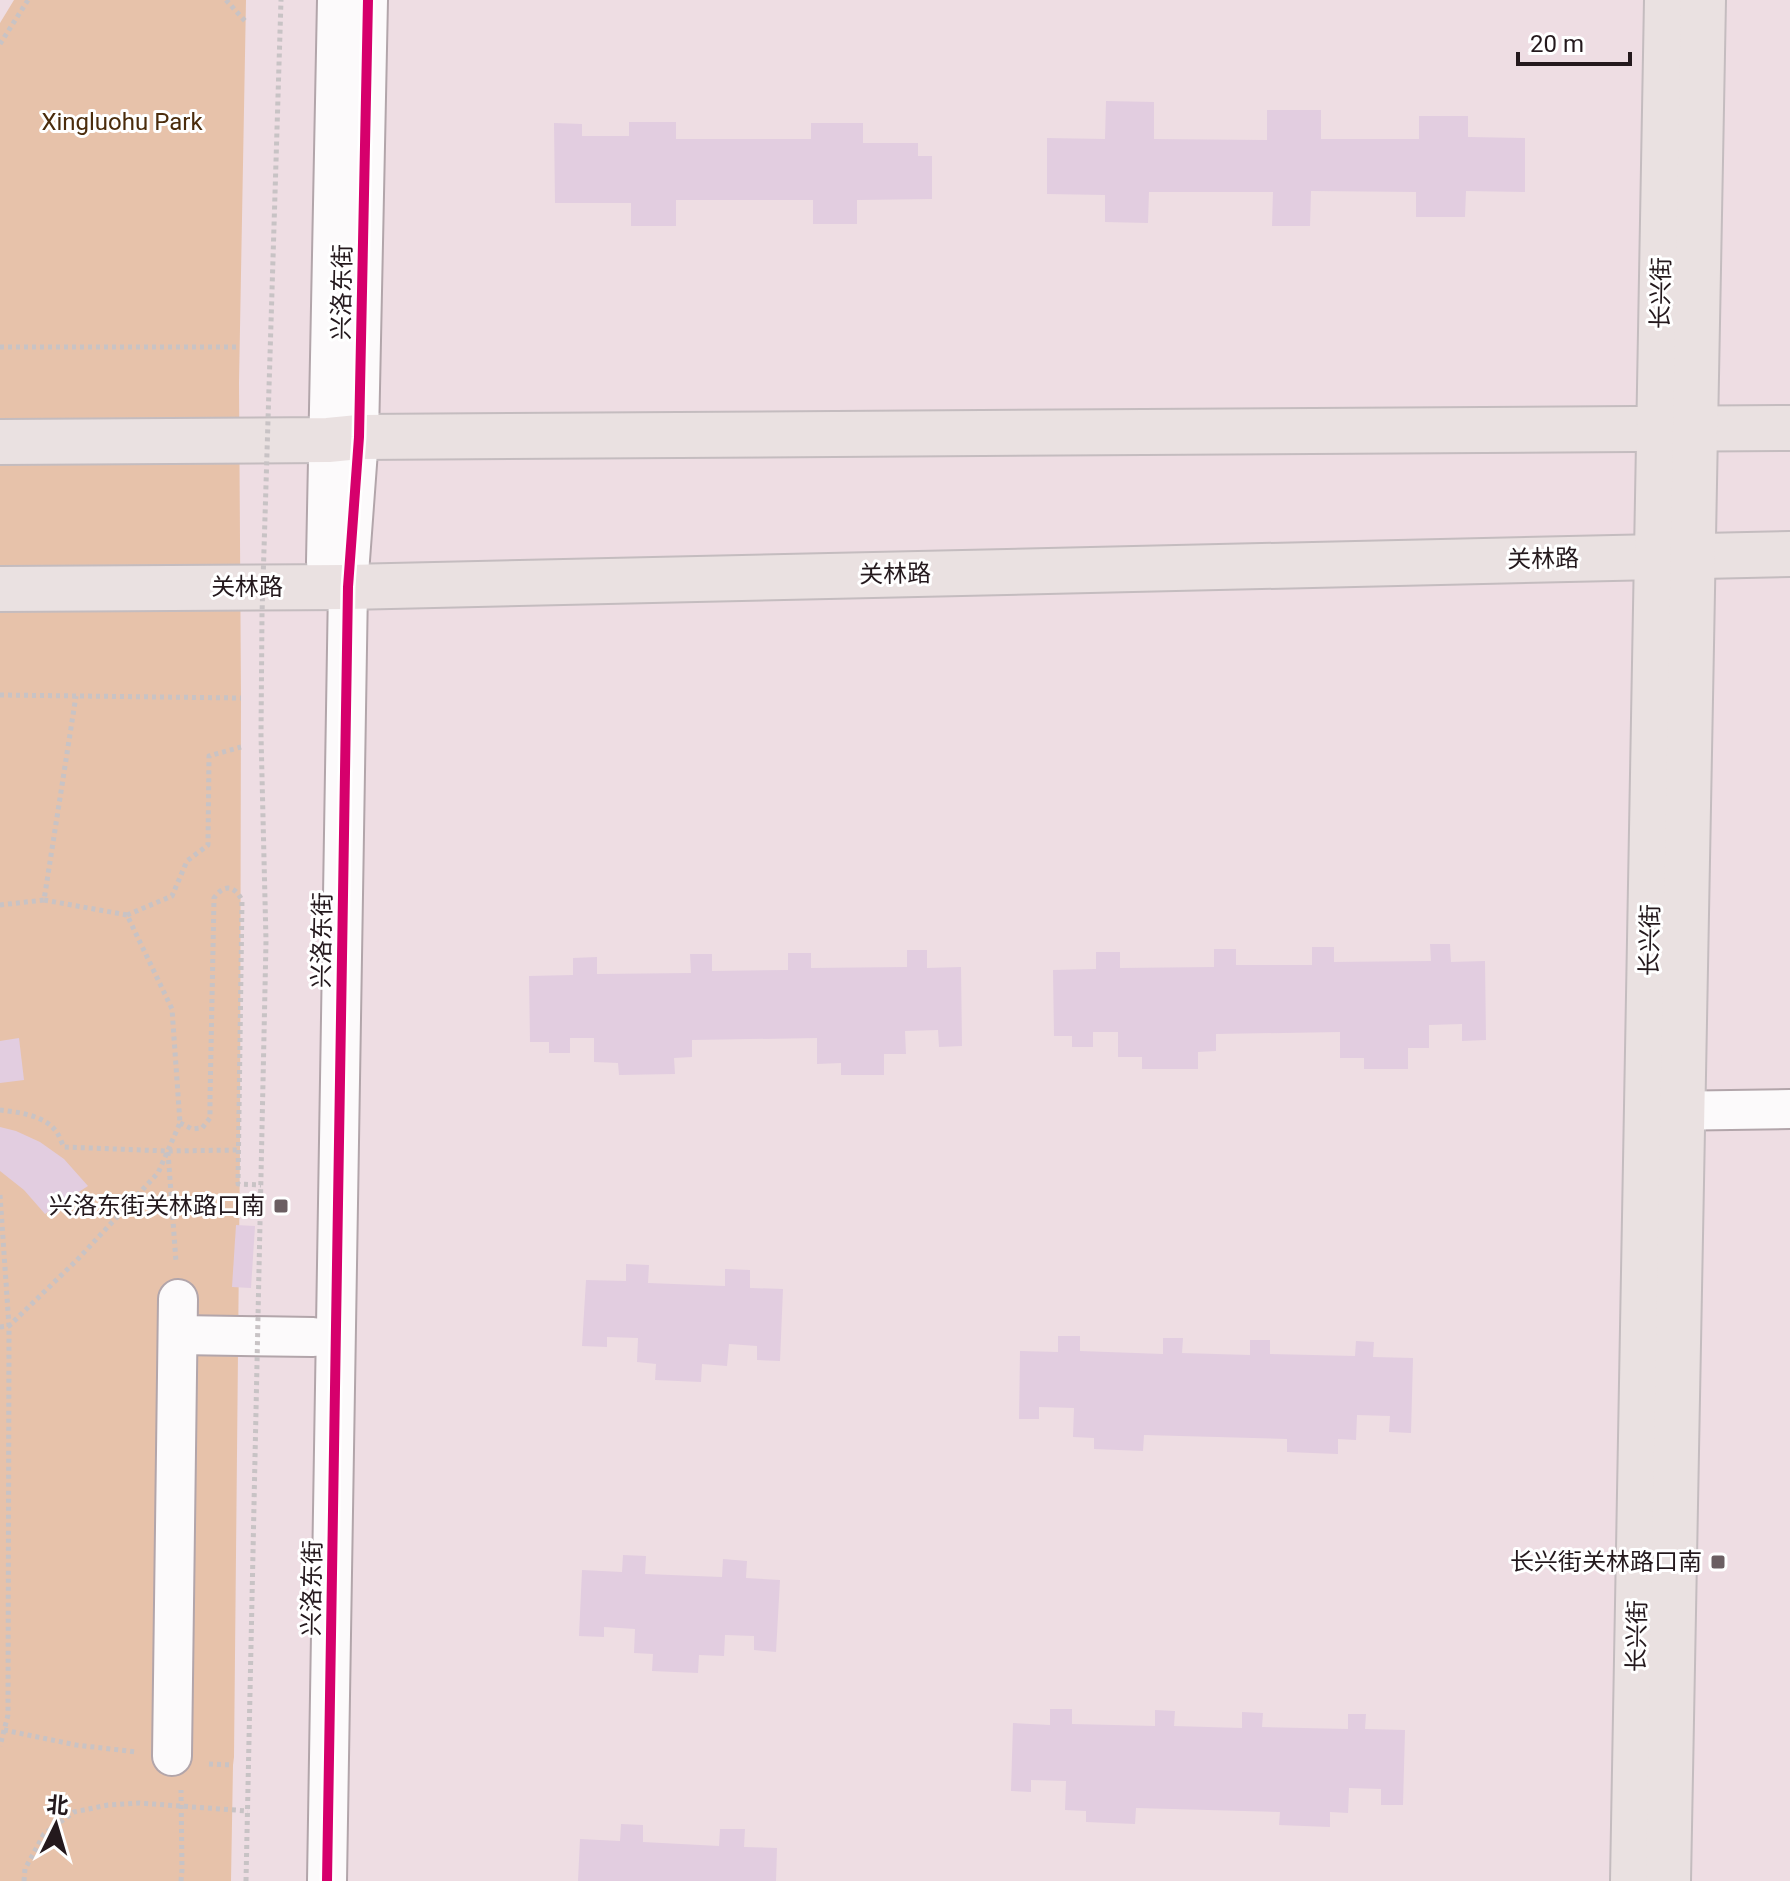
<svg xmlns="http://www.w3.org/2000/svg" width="1790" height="1881" font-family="Roboto,'Noto Sans SC',sans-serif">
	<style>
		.green { fill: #e7c2aa }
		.building { fill: #e2cde0 }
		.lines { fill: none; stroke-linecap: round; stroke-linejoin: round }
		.minor-casing { stroke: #b2a5aa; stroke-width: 42 }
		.major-casing { stroke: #c4bcbf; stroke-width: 48 }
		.path { stroke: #c8c3c5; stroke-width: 5; stroke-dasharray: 4 4; stroke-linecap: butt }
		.minor { stroke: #fcfafb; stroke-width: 38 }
		.major { stroke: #eae1e1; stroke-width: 44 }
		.path-bridge { stroke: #c8c3c5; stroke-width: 5; stroke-dasharray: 4 4; stroke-linecap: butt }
		.cycleway-casing { stroke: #fff; stroke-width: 15 }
		.cycleway { stroke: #d6006c; stroke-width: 10 }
		.poi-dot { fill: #6b5e62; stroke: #fff; stroke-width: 3 }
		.labels { text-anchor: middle; stroke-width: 6; stroke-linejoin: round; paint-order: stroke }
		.park-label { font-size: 24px; fill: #4b2c0c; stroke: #fff }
		.street-label { font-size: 24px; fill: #24191d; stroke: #fff }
		.poi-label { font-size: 24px; fill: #24191d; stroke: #fff; text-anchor: end }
	</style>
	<rect width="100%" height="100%" fill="#eedde3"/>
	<!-- green -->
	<polygon class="green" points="14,0 246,0 239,383 241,698 240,1150 234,1757 233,1765 231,1881 0,1881 0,23"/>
	<!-- building -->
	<g class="building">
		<polygon points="1106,101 1154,102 1154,139 1267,140 1267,110 1321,110 1321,139 1419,139 1419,116 1468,116 1468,137 1525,138 1525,192 1466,191 1465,217 1416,217 1416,192 1311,191 1310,226 1272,226 1273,192 1149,192 1148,223 1105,222 1105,195 1047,194 1047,138 1105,139"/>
		<polygon points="629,122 676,122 676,139 811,139 811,123 863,123 863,143 918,143 918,156 932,156 932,199 857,200 857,224 813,224 813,200 676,200 676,226 631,226 631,203 555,203 554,123 582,124 582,136 629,136"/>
		<polygon points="1430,944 1450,944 1451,962 1485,961 1486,1040 1462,1041 1462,1024 1429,1025 1429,1048 1408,1048 1408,1069 1364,1069 1364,1058 1340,1058 1340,1032 1216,1034 1216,1051 1198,1052 1198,1069 1142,1069 1142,1057 1118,1057 1118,1032 1093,1032 1093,1047 1072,1047 1072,1036 1054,1036 1053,970 1096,969 1096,952 1120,952 1120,968 1214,967 1214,949 1236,949 1236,965 1312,965 1312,947 1334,947 1334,962 1431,961"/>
		<polygon points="907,950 927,950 927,968 961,967 962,1046 939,1047 938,1030 905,1031 906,1054 884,1054 884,1075 841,1075 841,1063 817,1064 817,1038 692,1040 692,1057 674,1058 675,1074 619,1075 618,1063 594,1062 594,1038 570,1038 570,1053 549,1053 549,1042 530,1042 529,976 573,975 573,958 597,957 597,974 691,973 690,954 712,954 712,971 788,970 788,953 811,953 811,968 907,967"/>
		<polygon points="19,1038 24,1080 0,1083 0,1041"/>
		<polygon points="0,1127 16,1131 40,1142 64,1159 88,1186 45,1214 24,1190 0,1171"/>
		<polygon points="236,1225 255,1226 251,1288 232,1287"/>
		<polygon points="626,1264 649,1265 648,1283 725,1286 725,1269 750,1270 750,1288 783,1289 780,1361 757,1360 757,1346 729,1344 727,1366 702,1364 701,1382 655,1380 656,1364 637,1362 638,1338 607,1337 607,1347 582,1346 586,1280 626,1281"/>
		<polygon points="1058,1336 1080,1336 1080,1351 1163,1354 1163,1338 1183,1338 1182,1353 1250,1355 1250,1340 1270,1340 1270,1354 1355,1356 1356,1341 1374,1342 1373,1357 1413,1358 1411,1433 1389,1432 1390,1416 1357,1415 1356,1440 1338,1439 1338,1454 1287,1452 1287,1439 1144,1435 1143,1451 1094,1449 1094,1438 1073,1437 1074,1408 1039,1407 1039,1419 1019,1419 1020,1351 1058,1352"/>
		<polygon points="623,1555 646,1556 645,1574 722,1577 723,1559 747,1561 746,1578 780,1580 776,1652 754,1650 754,1636 725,1635 724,1656 699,1655 698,1673 652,1671 653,1654 634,1653 635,1629 604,1627 604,1637 579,1636 582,1570 622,1572"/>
		<polygon points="1050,1709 1072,1709 1072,1724 1155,1726 1155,1710 1175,1711 1174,1726 1242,1728 1242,1712 1263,1713 1262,1727 1348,1729 1348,1714 1366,1714 1365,1729 1405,1730 1403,1805 1381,1805 1381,1789 1349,1788 1348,1813 1330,1812 1330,1827 1279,1825 1280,1812 1136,1808 1135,1824 1086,1822 1086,1811 1065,1810 1066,1781 1031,1780 1031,1792 1011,1791 1013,1723 1050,1725"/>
		<polygon points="621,1824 643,1825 643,1842 719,1846 720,1829 745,1829 744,1847 777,1848 776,1881 578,1881 580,1839 620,1841"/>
	</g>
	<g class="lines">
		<defs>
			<g id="minor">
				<polyline points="326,562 337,0"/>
				<polyline points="1665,1111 1790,1109"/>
				<polyline points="178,1335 313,1337"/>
				<polyline points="172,1756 178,1299"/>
				<polyline points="327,1881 348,587 359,437 368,0"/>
			</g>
			<g id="major">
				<polyline points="0,442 328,440 359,437 1790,428"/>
				<polyline points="0,589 348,587 1790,554"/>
				<polyline points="1633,1881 1667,0"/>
				<polyline points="1668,1881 1703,0"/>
			</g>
		</defs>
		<!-- minor casing -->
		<use href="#minor" class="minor-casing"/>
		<!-- major casing -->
		<use href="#major" class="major-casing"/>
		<!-- path -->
		<g class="path">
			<polyline points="226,0 245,21"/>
			<polyline points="0,44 28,0"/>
			<polyline points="0,347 239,347"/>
			<polyline points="0,695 241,698"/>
			<polyline points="0,905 44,900 76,696"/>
			<polyline points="127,915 172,896 187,861 208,845 209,756 241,747"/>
			<path d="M0,1110C17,1112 43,1115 55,1130C59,1134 61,1142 64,1147L167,1151L240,1150"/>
			<polyline points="180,1123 192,1129 202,1128 210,1118 210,1099"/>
			<polyline points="168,1152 176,1262"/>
			<polyline points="0,1195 9,1326 8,1715 0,1746"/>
			<polyline points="0,1327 9,1326 77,1260 158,1173 180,1123 172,1009 127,915 44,900"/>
			<polyline points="4,1730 76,1745 137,1752"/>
			<polyline points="209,1764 233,1765"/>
			<polyline points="181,1881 182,1870 181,1790"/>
		</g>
		<!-- minor -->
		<use href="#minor" class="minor"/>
		<!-- major -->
		<use href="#major" class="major"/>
		<!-- path-bridge -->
		<g class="path-bridge">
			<path d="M210,1099L214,898C224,884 234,885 242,900L238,1184L261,1185"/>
			<polyline points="24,1881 25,1869 44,1834 74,1812 108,1805 139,1803 248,1811"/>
			<polyline points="246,1881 266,941 261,735 262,614 281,0"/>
		</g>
		<defs>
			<polyline id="cycleway" points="327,1881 348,587 359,437 368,0"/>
		</defs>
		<!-- cycleway casing -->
		<use href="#cycleway" class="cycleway-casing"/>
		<!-- cycleway -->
		<use href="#cycleway" class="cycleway"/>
	</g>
	<!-- markers -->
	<g class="poi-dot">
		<rect x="273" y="1198" width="16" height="16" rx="4"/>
		<rect x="1710" y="1554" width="16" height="16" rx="4"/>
	</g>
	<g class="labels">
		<!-- park labels -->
		<g class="park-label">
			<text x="122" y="130">Xingluohu Park</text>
		</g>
		<!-- street labels -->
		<g class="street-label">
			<text transform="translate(342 292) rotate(-89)" y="8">兴洛东街</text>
			<text transform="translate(1661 293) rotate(-89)" y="8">长兴街</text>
			<text transform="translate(1543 559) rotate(-1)" y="8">关林路</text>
			<text transform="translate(895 574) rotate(-1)" y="8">关林路</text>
			<text x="247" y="595">关林路</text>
			<text transform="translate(322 940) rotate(-89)" y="8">兴洛东街</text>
			<text transform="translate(1650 940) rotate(-89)" y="8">长兴街</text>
			<text transform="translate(312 1588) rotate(-89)" y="8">兴洛东街</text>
			<text transform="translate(1637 1636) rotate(-89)" y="8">长兴街</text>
		</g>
		<!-- poi labels -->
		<g class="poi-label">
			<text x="265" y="1214">兴洛东街关林路口南</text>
			<text x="1702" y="1570">长兴街关林路口南</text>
		</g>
	</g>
	<!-- north arrow -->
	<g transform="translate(56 1825) rotate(5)" stroke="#ffffff" stroke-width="6" paint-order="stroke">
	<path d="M0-6L14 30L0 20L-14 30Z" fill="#24191d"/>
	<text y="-12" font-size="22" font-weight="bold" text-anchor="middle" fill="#24191d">北</text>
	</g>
	<!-- scale -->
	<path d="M1518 52v12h112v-12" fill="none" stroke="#24191d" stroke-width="4"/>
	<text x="1530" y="52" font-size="24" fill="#24191d" stroke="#ffffff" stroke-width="6" paint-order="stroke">20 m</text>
</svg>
